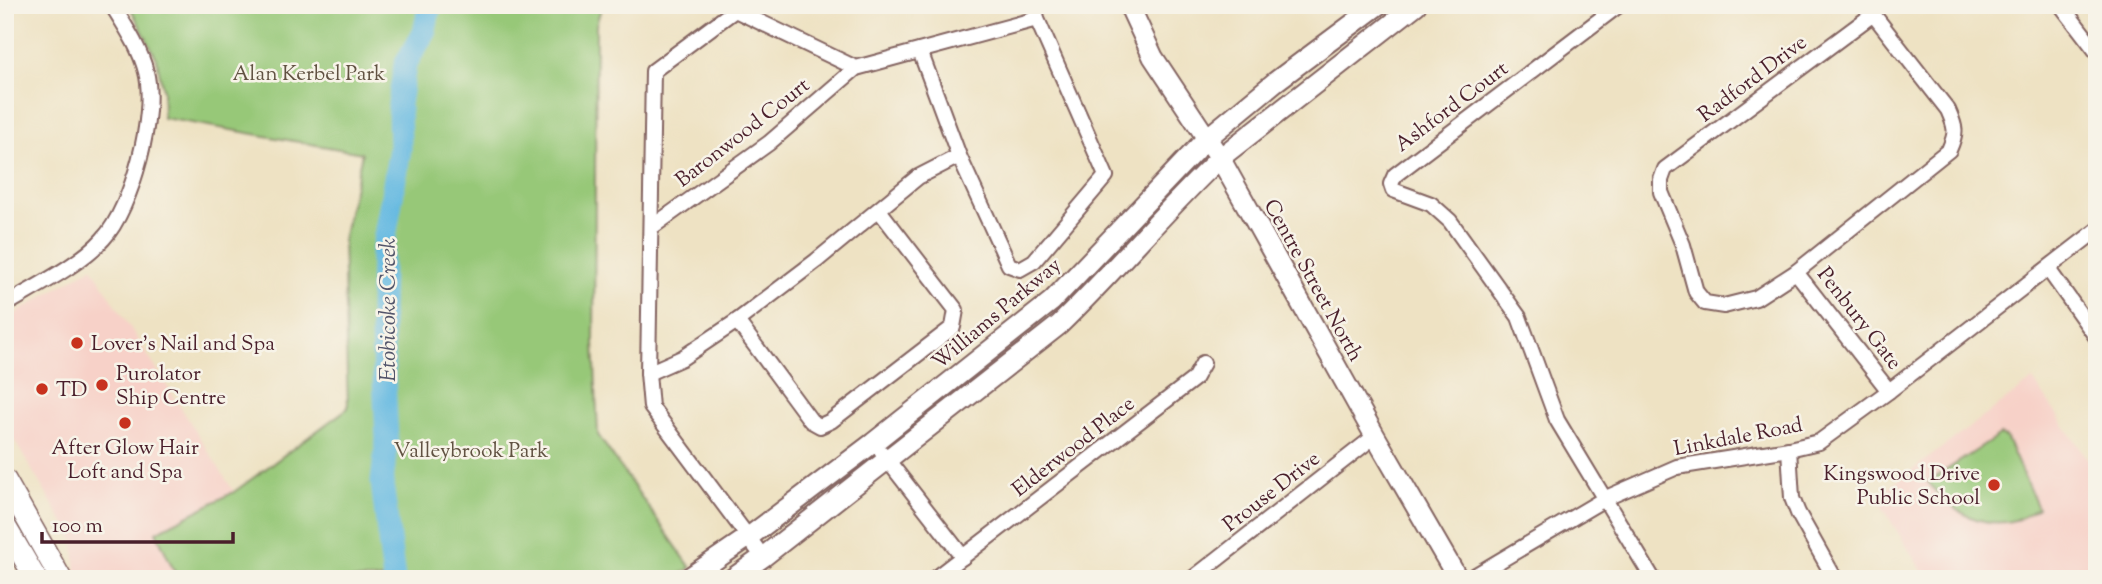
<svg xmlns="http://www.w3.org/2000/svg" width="2102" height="584" font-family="'Sorts Mill Goudy',serif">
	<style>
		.built { fill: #f7d1c8 }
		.green { fill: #97c878; stroke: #707452; stroke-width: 2 }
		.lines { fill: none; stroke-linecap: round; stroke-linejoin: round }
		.river { stroke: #65b9e1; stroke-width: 23 }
		.street-casing { stroke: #836360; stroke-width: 18 }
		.secondary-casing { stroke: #836360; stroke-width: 23 }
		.primary-casing { stroke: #836360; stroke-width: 24 }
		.street { stroke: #fff; stroke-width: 14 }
		.secondary { stroke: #fff; stroke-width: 19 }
		.primary { stroke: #fff; stroke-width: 21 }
		.poi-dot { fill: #c8321e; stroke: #f7f3e8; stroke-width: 2.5 }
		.labels { text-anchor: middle; stroke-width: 5; stroke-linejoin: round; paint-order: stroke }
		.park-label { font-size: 21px; fill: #615242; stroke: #f7f3e8 }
		.street-label { font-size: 21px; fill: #4a1f2b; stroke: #f7f3e8 }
		.poi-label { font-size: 21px; fill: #4a1f2b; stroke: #f7f3e8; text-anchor: start }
		.water-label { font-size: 23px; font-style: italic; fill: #53556b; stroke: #f7f3e8 }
	</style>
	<rect width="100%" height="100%" fill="#f7f3e8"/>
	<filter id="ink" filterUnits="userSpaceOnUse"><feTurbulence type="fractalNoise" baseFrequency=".0143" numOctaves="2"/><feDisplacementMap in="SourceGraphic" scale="14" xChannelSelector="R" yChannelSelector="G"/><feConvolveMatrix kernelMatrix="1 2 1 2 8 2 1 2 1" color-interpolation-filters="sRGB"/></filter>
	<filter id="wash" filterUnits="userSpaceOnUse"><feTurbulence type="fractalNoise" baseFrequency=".00686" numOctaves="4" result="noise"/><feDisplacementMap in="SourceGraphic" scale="28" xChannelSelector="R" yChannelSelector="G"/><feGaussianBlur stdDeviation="1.57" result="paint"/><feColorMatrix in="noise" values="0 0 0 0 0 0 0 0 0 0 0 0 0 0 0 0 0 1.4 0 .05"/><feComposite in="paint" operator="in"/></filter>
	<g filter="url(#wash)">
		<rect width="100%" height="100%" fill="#eee2c3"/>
		<!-- built -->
		<g class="built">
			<polygon points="92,267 234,492 156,532 178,579 76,579 74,540 5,425 5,320"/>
			<polygon points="2033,380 2097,472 2097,579 1927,579 1876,497"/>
		</g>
		<!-- green -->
		<g class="green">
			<polygon points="129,5 602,5 596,25 594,341 598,435 691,568 672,579 178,579 156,532 234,492 348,408 343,240 362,153 163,118 163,89 156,57"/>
			<path d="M2000,435L2006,437L2038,508C2032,511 2025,516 2019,519C1983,531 1948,510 1928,482Z"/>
		</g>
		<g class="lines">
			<!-- river -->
			<polyline class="river" points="394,579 382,482 387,440 381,311 382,254 400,149 399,104 405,65 424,33 430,5"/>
		</g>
	</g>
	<g filter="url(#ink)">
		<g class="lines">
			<defs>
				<g id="street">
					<polyline points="1619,5 1395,175 1391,184 1393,190 1431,204 1450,221 1519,317 1557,420 1653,579"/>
					<path d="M1866,5L1948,110C1956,128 1957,132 1949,150L1796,272L1756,298L1724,306L1705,303L1696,292L1683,245L1661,192V180L1665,169L1872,15"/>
					<polyline points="2061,5 2097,52"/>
					<polyline points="920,51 959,156 1009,265 1020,269 1034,261 1106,176 1037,19 1035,5"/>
					<polyline points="652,227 769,143 856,68 1037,19"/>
					<polyline points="2048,269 2097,338"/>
					<polyline points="1796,272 1889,391"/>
					<path d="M5,305C35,287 81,264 103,239C132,208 157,113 146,72C140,48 125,26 112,5"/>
					<polyline points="737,321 811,421 820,426 831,421 948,331 953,327 956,310 879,210"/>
					<polyline points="648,373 682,358 737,321 816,261 918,177 959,156"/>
					<polyline points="1789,449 1792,498 1798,513 1835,579"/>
					<polyline points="882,453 963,557"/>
					<polyline points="763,557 651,407 648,373 653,71 735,10 856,68"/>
					<polyline points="934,579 1194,379 1203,363"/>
					<polyline points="1192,579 1375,436"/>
					<polyline points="1469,579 1606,498 1677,467 1789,449 1819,442 1889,391 2097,230"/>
				</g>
				<g id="secondary">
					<polyline points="1129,5 1153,57 1220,158 1375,436 1458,579"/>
					<polyline points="687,579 750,536 873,443 1052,301 1206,139 1275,82 1378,5"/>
					<path d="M732,579L763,557L1059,325C1115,271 1164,211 1220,158L1416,5"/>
				</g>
				<g id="primary">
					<polyline points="5,480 61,579"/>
					<polyline points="5,526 36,579"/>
				</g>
			</defs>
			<!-- street casing -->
			<use href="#street" class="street-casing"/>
			<!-- secondary casing -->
			<use href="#secondary" class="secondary-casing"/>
			<!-- primary casing -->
			<use href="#primary" class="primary-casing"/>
			<!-- street -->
			<use href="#street" class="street"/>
			<!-- secondary -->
			<use href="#secondary" class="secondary"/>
			<!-- primary -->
			<use href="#primary" class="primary"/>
		</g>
	</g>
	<!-- markers -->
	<g class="poi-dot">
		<circle cx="77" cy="343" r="7"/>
		<circle cx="102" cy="385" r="7"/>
		<circle cx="42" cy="389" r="7"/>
		<circle cx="125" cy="423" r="7"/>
		<circle cx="1994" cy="485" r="7"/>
	</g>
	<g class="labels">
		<!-- park labels -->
		<g class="park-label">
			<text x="309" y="80">Alan Kerbel Park</text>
			<text x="471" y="457">Valleybrook Park</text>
		</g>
		<!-- street labels -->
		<g class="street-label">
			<text transform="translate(1752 78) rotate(-37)" y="7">Radford Drive</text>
			<text transform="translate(1451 106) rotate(-37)" y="7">Ashford Court</text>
			<text transform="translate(742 132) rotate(-38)" y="7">Baronwood Court</text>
			<text transform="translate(1314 280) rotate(61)" y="7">Centre Street North</text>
			<text transform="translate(996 313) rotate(-40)" y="7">Williams Parkway</text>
			<text transform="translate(1860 318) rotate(52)" y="7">Penbury Gate</text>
			<text transform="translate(1738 436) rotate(-11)" y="7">Linkdale Road</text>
			<text transform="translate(1073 446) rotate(-38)" y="7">Elderwood Place</text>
			<text transform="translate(1271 491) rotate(-38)" y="7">Prouse Drive</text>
		</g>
		<!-- poi labels -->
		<g class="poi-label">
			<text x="91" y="350">Lover's Nail and Spa</text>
			<text x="116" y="380">Purolator<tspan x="116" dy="24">Ship Centre</tspan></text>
			<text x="56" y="396">TD</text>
			<text x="125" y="454" text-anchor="middle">After Glow Hair<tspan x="125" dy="24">Loft and Spa</tspan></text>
			<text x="1980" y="480" text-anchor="end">Kingswood Drive<tspan x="1980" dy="24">Public School</tspan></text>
		</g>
		<!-- water labels -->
		<g class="water-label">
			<text transform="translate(387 310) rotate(-90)" y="8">Etobicoke Creek</text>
		</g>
	</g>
	<!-- margin -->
	<rect width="2102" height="584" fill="none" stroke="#f7f3e8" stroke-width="28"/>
	<!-- scale -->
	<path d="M42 532v10h191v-10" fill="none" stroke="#4a1f2b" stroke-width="3.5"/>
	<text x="52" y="532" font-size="21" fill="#4a1f2b" stroke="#f7f3e8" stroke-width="5" paint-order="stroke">100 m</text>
</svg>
